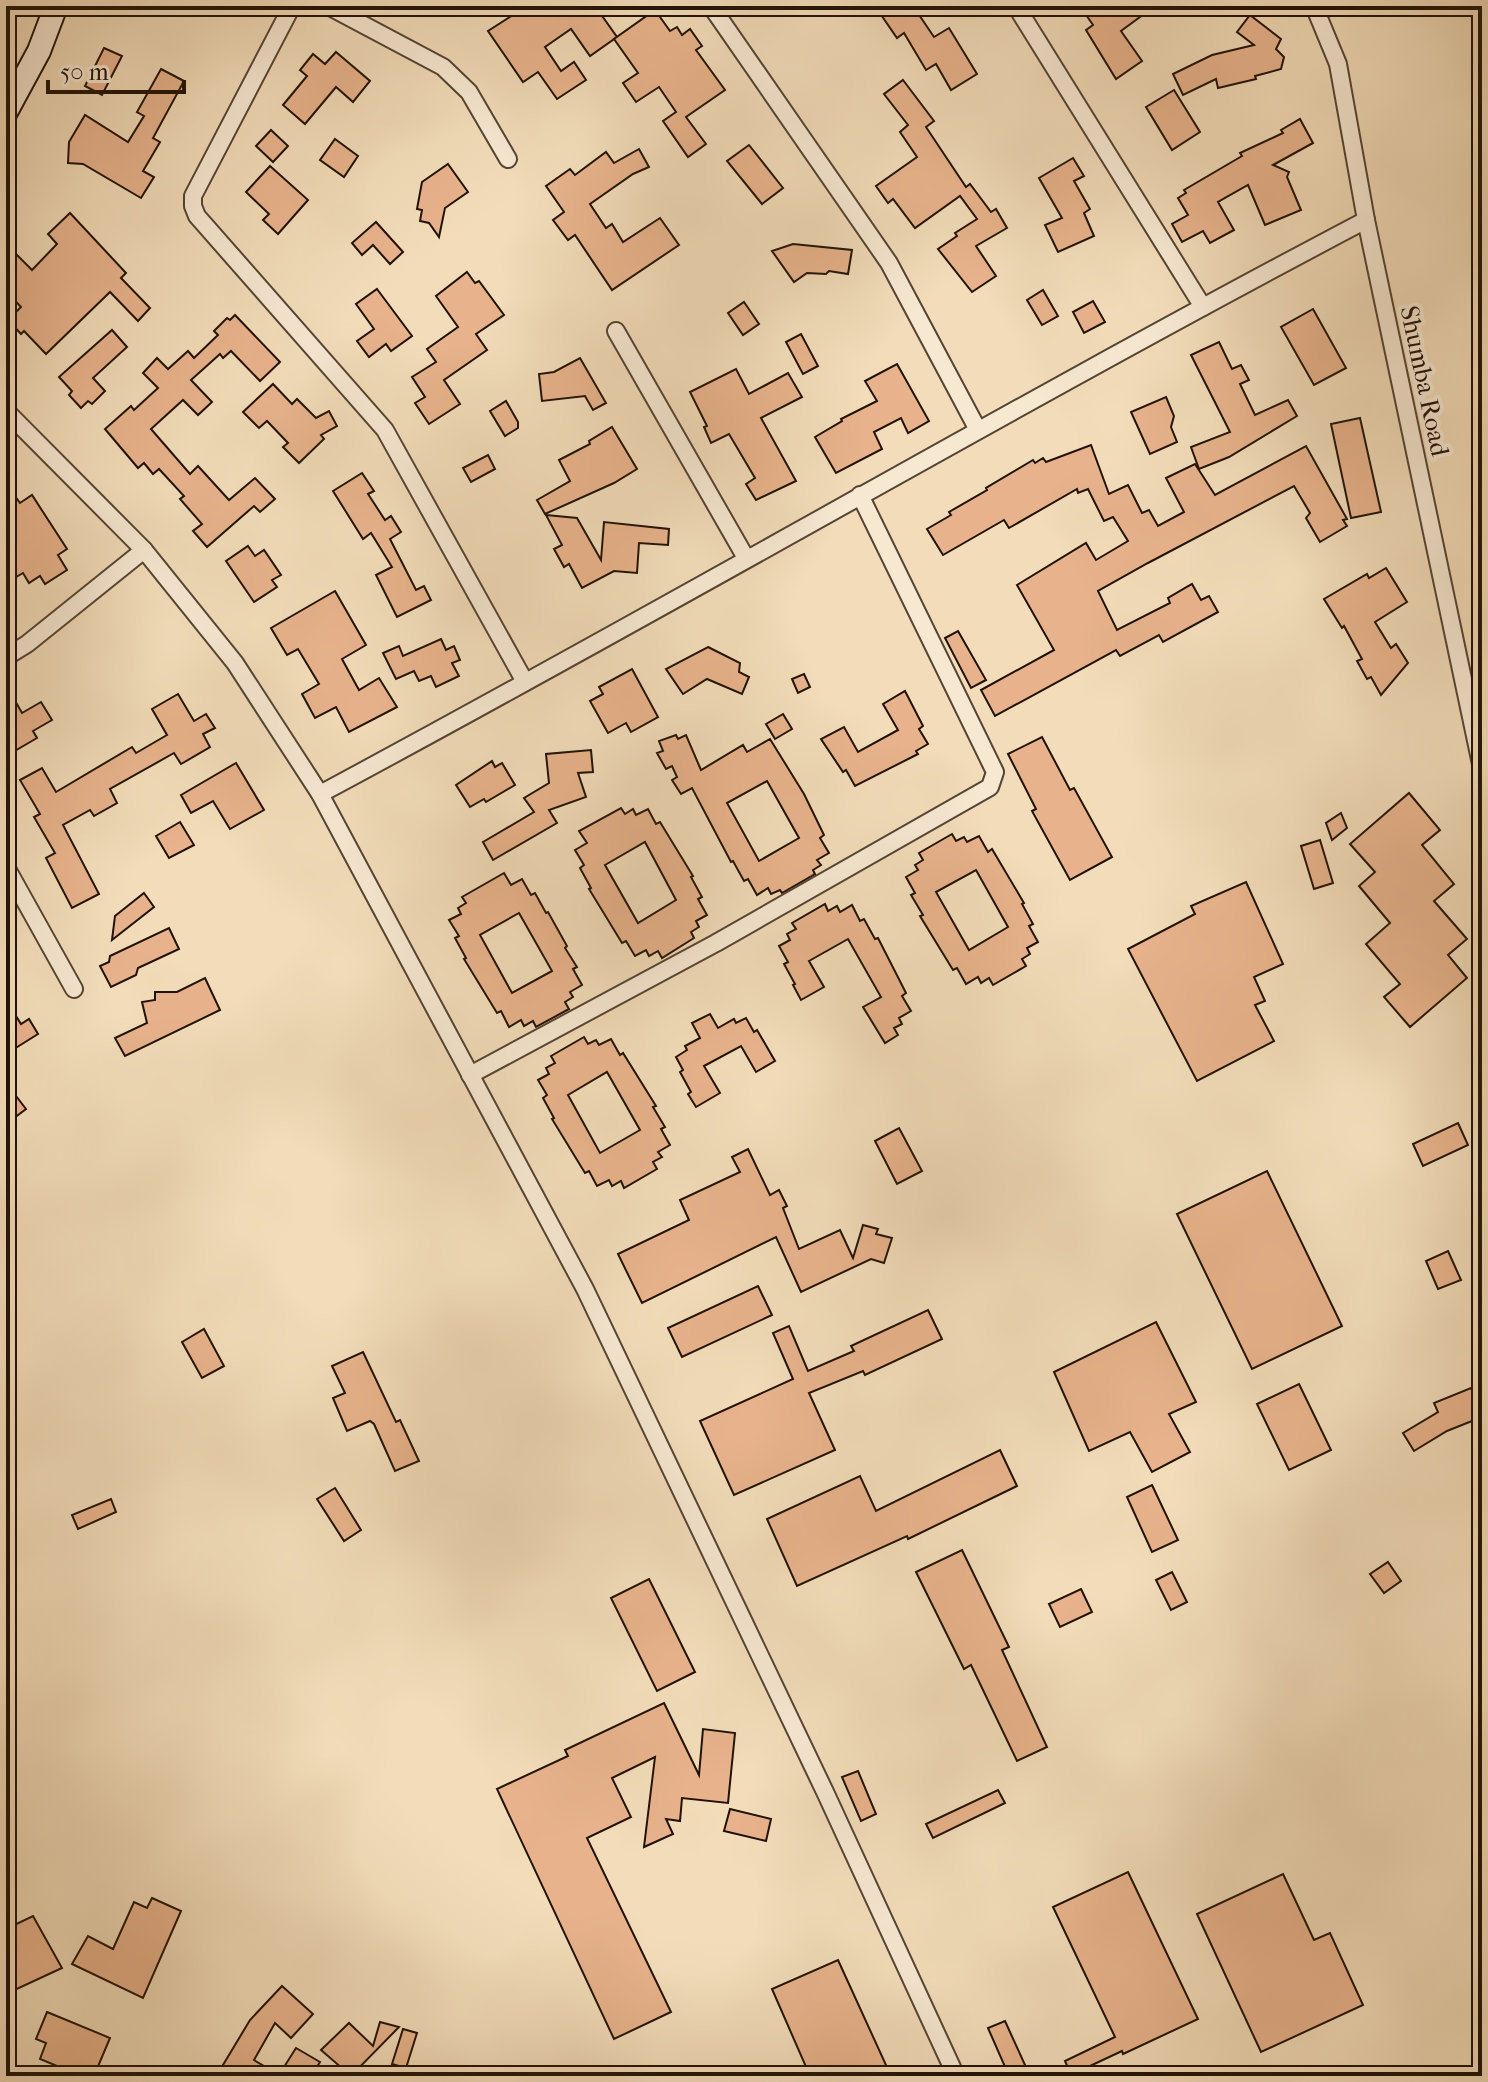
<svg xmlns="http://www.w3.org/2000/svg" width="1488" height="2082" font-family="'IM FELL French Canon',serif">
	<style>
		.building { fill: #e8b38c; stroke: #211206; stroke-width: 2; fill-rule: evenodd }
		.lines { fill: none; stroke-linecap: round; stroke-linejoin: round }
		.street-casing { stroke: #543; stroke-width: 20 }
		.secondary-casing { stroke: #211206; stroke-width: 26 }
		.street { stroke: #f7e8d2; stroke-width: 16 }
		.secondary { stroke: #f7e8d2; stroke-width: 22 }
		.labels { text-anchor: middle; stroke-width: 8; stroke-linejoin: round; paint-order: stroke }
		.street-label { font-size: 26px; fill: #211206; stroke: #f7e8d2 }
	</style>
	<rect width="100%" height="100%" fill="#f2dcb9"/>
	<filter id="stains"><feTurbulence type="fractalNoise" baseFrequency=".0025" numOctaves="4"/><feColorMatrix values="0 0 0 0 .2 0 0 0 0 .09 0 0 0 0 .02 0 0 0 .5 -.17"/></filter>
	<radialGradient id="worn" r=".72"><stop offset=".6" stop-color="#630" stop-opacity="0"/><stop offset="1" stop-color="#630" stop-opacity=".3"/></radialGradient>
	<!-- building -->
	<g class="building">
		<polygon points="527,6 564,6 571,15 584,6 595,6 617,37 590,56 571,29 545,47 561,71 574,62 586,80 557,99 538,72 523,82 488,31"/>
		<polygon points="875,6 913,6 934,37 949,28 977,74 951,90 936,64 926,70 904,33 897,38"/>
		<polygon points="1080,6 1155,6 1121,31 1142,61 1116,79 1086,30 1093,25"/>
		<polygon points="655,10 670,31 677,27 682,35 690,29 702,46 696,50 725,90 686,117 706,144 688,157 663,121 676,112 659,87 636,102 623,83 638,73 614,39"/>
		<polygon points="1250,15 1281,39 1276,49 1284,57 1281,69 1255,76 1256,79 1218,88 1216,79 1183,95 1173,74 1212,55 1254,45 1237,32"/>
		<polygon points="104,48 122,56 102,95 85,86"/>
		<polygon points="336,52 370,81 353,102 336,87 305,124 283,105 307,76 300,70 313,54 325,64"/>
		<polygon points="161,69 184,81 153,138 160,142 143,171 154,177 141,198 83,164 68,163 69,142 85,115 128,142 144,116 137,112"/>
		<polygon points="903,80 934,121 926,127 966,187 970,184 991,212 996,209 1007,228 976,246 996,276 972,292 938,249 957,236 955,233 977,219 960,196 915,228 893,199 888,203 876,186 917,157 900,132 908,125 884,94"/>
		<polygon points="1174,90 1200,132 1172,150 1146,107"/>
		<polygon points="1300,119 1313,143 1273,165 1289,172 1287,177 1301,210 1265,225 1248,185 1218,202 1234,230 1210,243 1203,231 1182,242 1172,224 1188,215 1178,198 1186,193 1184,190 1242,156 1240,153 1283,133 1281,130"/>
		<polygon points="271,130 288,146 273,162 256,146"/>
		<polygon points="335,139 358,156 344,177 320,160"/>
		<polygon points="749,145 783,188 762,204 727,161"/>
		<polygon points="639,149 649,167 633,174 590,204 606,228 612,224 623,242 660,218 679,245 612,290 575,235 568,240 553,220 564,212 546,186 570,169 575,175 606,152 614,163"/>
		<polygon points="1073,158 1084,176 1074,181 1090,209 1084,213 1094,236 1058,252 1045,225 1062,218 1039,178"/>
		<polygon points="448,164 468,192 445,208 439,237 429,223 420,221 422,210 417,209 422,182"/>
		<polygon points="270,166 308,200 278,234 263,220 269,214 246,192"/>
		<polygon points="70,213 126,273 121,278 150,308 138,321 110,292 46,354 24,331 21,334 8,320 21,307 6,291 6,244 32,270 57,244 48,234"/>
		<polygon points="376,222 403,252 390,264 373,245 362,255 352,243"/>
		<polygon points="793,244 852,250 848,274 829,271 826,274 807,273 794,282 772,251"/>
		<polygon points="467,272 475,283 479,281 504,315 476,334 487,350 444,380 460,404 429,424 415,403 425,397 412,377 436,362 427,349 458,327 436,296"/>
		<polygon points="377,289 412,336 391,351 386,344 369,357 357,341 374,329 356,304"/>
		<polygon points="1043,290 1058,316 1042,325 1027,300"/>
		<polygon points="1093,301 1105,322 1084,333 1073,312"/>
		<polygon points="744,302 759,324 743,335 728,313"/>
		<polygon points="1313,309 1346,368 1314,385 1281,327"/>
		<polygon points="235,315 280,362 260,381 231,351 223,358 220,354 191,380 212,402 198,415 183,400 151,429 190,474 198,466 229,500 255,478 275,499 260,512 254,506 207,547 193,531 202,524 180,499 184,496 159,469 153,474 144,463 138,468 105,429 131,406 134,410 158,388 143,373 157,358 168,369 188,351 194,358 218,335 214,331 227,318 230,320"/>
		<polygon points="112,330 127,347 93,378 105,391 92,404 88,401 81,408 69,395 72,391 59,377"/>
		<polygon points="801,334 818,366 803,374 786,342"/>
		<polygon points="1219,342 1232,369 1241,365 1249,380 1240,384 1255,415 1288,400 1297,416 1229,457 1199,469 1191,447 1230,432 1191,355"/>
		<polygon points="580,358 606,403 593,410 585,396 542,401 539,374 554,372"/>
		<polygon points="897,364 929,421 908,433 901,418 874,432 882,449 836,473 815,437 842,421 841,419 877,401 865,381"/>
		<polygon points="736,369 749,394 788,373 802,397 761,418 796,481 756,500 746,484 755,478 729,434 711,443 704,427 707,426 690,392"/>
		<polygon points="273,384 292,404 297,399 316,418 329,411 337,426 321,435 324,439 299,463 283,447 288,443 267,421 259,428 243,412"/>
		<polygon points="1166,397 1174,416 1171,427 1177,442 1150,454 1131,412"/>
		<polygon points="506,401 518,422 518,428 505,436 490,411"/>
		<polygon points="1360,418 1381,512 1351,518 1331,424"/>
		<polygon points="612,427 637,469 614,483 545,514 537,500 570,481 559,460 590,444 589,441"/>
		<polygon points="1091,445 1109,494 1128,485 1142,513 1149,510 1158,526 1184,512 1166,478 1195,464 1215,495 1306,446 1347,519 1343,520 1347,526 1320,542 1306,518 1310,513 1294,486 1148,563 1098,591 1117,630 1170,603 1168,598 1192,584 1201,600 1209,596 1218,612 1163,642 1159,635 1120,656 1116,650 995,716 981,690 1054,650 1017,585 1086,543 1096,560 1128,541 1113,517 1104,521 1088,489 1078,493 1077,489 1009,528 1004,520 943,555 927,529 951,515 949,512 987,490 986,488 1033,460 1035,463 1043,458 1046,462"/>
		<polygon points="488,455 495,469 471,482 463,468"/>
		<polygon points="362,473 374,491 368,494 385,520 391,516 401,532 390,539 416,590 424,586 431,600 397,617 376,575 392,567 371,533 363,539 333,491"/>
		<polygon points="6,484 20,503 32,495 67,549 58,555 67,570 45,584 40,576 29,583 23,573 6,583"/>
		<polygon points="546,515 577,518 601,560 604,522 669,529 668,545 639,543 637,573 614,571 582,588 569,564 564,567 554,549 562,545"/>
		<polygon points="248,546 255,556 264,550 281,575 272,580 277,587 254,602 226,561"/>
		<polygon points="1386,568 1407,602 1375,622 1391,648 1396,644 1408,663 1381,695 1371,677 1367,679 1357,661 1362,659 1344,626 1342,628 1324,599 1367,574 1369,578"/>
		<polygon points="335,591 366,645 342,659 359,690 379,678 397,707 349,732 336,707 315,718 302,694 319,684 298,649 287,655 271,628"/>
		<polygon points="958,631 986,680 971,688 945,638"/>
		<polygon points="441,639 446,650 454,646 460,660 452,663 459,676 436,687 431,676 419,681 414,671 396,679 383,653 399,646 403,656"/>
		<polygon points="708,647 740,663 739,672 749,677 742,694 707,679 683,694 666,669"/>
		<polygon points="632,669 658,717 631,732 626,723 608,733 590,701 603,694 599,687"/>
		<polygon points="804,674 810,687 798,693 792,679"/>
		<polygon points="6,685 22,713 41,702 52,720 33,731 37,738 6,756"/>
		<polygon points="905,691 923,726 919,729 928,744 916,751 918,754 855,786 846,770 843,772 821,739 844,727 858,752 898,730 883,704"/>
		<polygon points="178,694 194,721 206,714 215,728 203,734 210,747 181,764 174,753 110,789 117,803 94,816 90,810 63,825 99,894 72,908 46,858 55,853 34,817 40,814 20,780 42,768 56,792 132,747 136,753 167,735 152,709"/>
		<polygon points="783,714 792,729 775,739 766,724"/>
		<path d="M676,735L678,739L686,735L701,770L743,745L747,752L770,739L804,794L824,835L820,838L829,853L817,860L821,865L813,870L815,874L782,893L780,890L771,894L768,888L757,895L748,879L744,881L733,861L731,862L692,788L681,794L672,780L677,777L672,766L666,769L657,753L663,751L659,741ZM767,781L799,838L759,861L727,803Z"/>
		<polygon points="1042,737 1070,790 1074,788 1112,857 1070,880 1032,811 1036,809 1008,754"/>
		<polygon points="591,750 593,772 578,773 586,797 549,810 557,823 493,860 483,842 534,812 524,798 549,783 546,754"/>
		<polygon points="492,761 495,767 502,763 515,785 486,802 484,799 470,807 456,785"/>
		<polygon points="236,763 264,810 230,829 213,801 191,813 181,795"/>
		<polygon points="1409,793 1440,830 1422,845 1454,884 1434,901 1467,939 1448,955 1467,978 1410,1027 1384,997 1400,984 1366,944 1390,923 1359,886 1375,872 1350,844"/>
		<path d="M621,808L625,814L633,809L636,815L648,809L656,824L660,822L693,876L691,877L702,897L698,899L707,915L696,921L699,927L691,932L694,938L662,958L658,951L649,956L646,950L635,956L626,941L622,943L589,889L591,888L580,868L584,865L575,850L587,843L579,831ZM645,842L676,900L638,923L605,865Z"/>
		<polygon points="1341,813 1347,828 1332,840 1326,823"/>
		<polygon points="180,822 194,845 169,858 156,836"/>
		<path d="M952,834L956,841L964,837L967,842L979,836L988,852L992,849L1024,903L1022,904L1033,924L1029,926L1038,942L1027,948L1030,954L1022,959L1026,966L993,985L989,978L981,983L978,977L966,984L957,968L953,970L920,916L923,915L911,895L915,893L906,877L918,870L915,865L923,860L919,853ZM976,870L1008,927L969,950L936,892Z"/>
		<polygon points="1320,840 1333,883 1314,889 1301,846"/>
		<path d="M504,873L511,885L522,879L531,895L535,893L546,913L548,912L567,946L565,948L577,967L573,969L582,985L570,992L573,997L565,1002L569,1009L536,1027L533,1021L524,1026L521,1020L509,1027L501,1011L497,1013L464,959L466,958L455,938L459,936L449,920L461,914L458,908L466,903L462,897ZM519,913L552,971L512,993L480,935Z"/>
		<polygon points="1246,882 1283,964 1254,977 1265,1001 1255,1005 1274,1041 1197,1081 1128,949 1195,914 1191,906"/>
		<polygon points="144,893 154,907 112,940 115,916"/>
		<polygon points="825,904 828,911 837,906 840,912 852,905 860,921 864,919 875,939 878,938 906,993 902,996 911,1011 899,1018 902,1024 894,1028 898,1035 885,1043 863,1007 881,997 848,939 809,961 824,987 801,1000 793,985 795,984 784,964 788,962 779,946 790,940 787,934 796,929 792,923"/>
		<polygon points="169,928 179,949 138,968 136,975 111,987 100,966 109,962 110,956"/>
		<polygon points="205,978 220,1010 125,1056 115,1038 147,1023 142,1002 155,1000 155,992 177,992"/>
		<polygon points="6,1000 21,1024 29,1019 38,1034 6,1054"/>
		<polygon points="710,1014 718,1028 734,1019 736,1023 746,1018 754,1032 757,1030 775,1061 756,1072 741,1046 704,1066 720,1093 696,1107 688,1094 691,1092 680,1072 683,1070 676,1057 687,1050 685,1046 700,1038 692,1023"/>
		<path d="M584,1037L588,1044L596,1040L599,1045L611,1039L620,1055L623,1053L656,1106L653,1107L665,1127L661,1129L670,1145L658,1152L662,1157L653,1162L657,1169L624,1188L621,1181L612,1186L609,1180L597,1186L589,1171L585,1173L552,1119L554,1118L543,1098L547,1095L538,1080L549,1074L546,1068L555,1063L551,1056ZM607,1072L640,1130L600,1153L568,1095Z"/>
		<polygon points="6,1083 26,1109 6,1124"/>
		<polygon points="1458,1123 1468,1145 1423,1166 1413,1144"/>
		<polygon points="899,1128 922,1171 897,1184 875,1141"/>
		<polygon points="748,1149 770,1195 779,1190 787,1206 783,1208 799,1249 840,1230 853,1258 863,1225 878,1229 876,1234 892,1238 884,1263 871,1259 801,1292 776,1237 642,1303 618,1254 689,1220 680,1200 740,1172 732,1157"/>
		<polygon points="1267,1171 1342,1326 1252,1369 1177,1214"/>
		<polygon points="1448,1251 1461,1280 1438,1289 1426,1261"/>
		<polygon points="758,1286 772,1315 682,1357 668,1328"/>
		<polygon points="928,1310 942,1339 865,1375 863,1371 809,1393 835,1450 734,1495 700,1421 793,1379 773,1333 789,1326 808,1371 854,1351 851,1346"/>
		<polygon points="1156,1322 1196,1402 1169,1414 1190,1452 1152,1472 1130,1432 1089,1451 1054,1372"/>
		<polygon points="204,1329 224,1366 202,1378 182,1342"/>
		<polygon points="363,1352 396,1422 400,1420 419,1461 395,1471 374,1424 370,1421 347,1431 333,1398 345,1393 332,1366"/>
		<polygon points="1299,1384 1331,1450 1289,1470 1257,1404"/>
		<polygon points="1471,1388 1482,1411 1482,1417 1447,1431 1414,1451 1403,1433 1438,1412 1434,1403"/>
		<polygon points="1000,1450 1017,1486 908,1539 907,1536 797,1586 767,1519 860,1476 876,1511"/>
		<polygon points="1152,1485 1178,1540 1152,1552 1127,1497"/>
		<polygon points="335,1488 361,1530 344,1541 317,1499"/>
		<polygon points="111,1499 116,1512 78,1529 72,1515"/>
		<polygon points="962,1550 1009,1647 1002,1650 1047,1747 1017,1761 971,1665 964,1669 916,1572"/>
		<polygon points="1388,1562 1401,1581 1384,1593 1370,1574"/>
		<polygon points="1172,1572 1187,1602 1171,1610 1156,1580"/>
		<polygon points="649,1579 695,1672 657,1691 611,1598"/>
		<polygon points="1081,1589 1092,1612 1060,1627 1049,1604"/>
		<polygon points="664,1703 699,1775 703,1729 735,1733 728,1803 682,1798 680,1821 666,1819 673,1834 644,1847 655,1757 612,1778 631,1817 587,1838 671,2012 614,2039 497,1789 568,1756 565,1750"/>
		<polygon points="858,1771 876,1814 861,1821 842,1777"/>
		<polygon points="998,1790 1005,1803 933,1838 926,1824"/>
		<polygon points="730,1809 771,1819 766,1841 724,1831"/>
		<polygon points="1128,1872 1198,2019 1123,2054 1122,2051 1071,2075 1065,2061 1115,2037 1053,1907"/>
		<polygon points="1283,1874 1314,1940 1330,1933 1363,2005 1261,2052 1197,1914"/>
		<polygon points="152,1898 181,1911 143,1998 72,1964 88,1936 113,1949 134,1902 147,1908"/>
		<polygon points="33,1916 62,1968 6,1994 6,1929"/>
		<polygon points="838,1960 891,2076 810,2076 772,1989"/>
		<polygon points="282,1986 313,2014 291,2038 275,2023 254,2060 279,2075 296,2048 320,2062 311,2076 230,2076 220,2070 250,2020"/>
		<polygon points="47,2012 110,2038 94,2076 81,2076 40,2059 46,2043 36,2039"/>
		<polygon points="1005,2021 1030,2076 1009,2076 988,2028"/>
		<polygon points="380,2022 399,2027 351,2076 321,2050 349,2023 373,2046"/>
		<polygon points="403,2029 417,2033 406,2068 392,2064"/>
	</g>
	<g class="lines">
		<defs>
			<g id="street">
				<polyline points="292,6 193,196 193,206 197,216 385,430 525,682"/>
				<polyline points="328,6 443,67 469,92 508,159"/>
				<polyline points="711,6 889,263 978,430"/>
				<polyline points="1016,6 1203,307"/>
				<polyline points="1314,6 1338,64 1366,220 1482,769"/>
				<polyline points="616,331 746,558"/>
				<polyline points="6,411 144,550 235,663 320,794 585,1289 826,1794 956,2076"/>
				<polyline points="6,657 27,644 144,550"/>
				<path d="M320,794C670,607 1014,405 1366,220"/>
				<polyline points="6,867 74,989"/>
				<polyline points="470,1075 716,943 990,787 995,772 860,495"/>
			</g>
			<polyline id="secondary" points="6,112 39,51 56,6"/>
		</defs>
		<!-- street casing -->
		<use href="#street" class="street-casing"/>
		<!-- secondary casing -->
		<use href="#secondary" class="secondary-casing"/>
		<!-- street -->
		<use href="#street" class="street"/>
		<!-- secondary -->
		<use href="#secondary" class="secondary"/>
	</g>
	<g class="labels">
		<!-- street labels -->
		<g class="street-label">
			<text transform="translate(1425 381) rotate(78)" y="9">Shumba Road</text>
		</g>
	</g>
	<!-- margin -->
	<rect width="1488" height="2082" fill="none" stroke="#f2dcb9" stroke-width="32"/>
	<rect x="8" y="8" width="1472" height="2066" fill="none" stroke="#211206" stroke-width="4"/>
	<rect x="16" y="16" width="1456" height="2050" fill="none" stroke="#211206" stroke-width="2"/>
	<!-- scale -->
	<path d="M48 80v12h136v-12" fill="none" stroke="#211206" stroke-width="4"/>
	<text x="60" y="80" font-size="24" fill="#211206" stroke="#f7e8d2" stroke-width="6" paint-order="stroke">50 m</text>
	<rect width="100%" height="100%" filter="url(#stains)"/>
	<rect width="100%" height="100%" fill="url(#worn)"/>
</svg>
